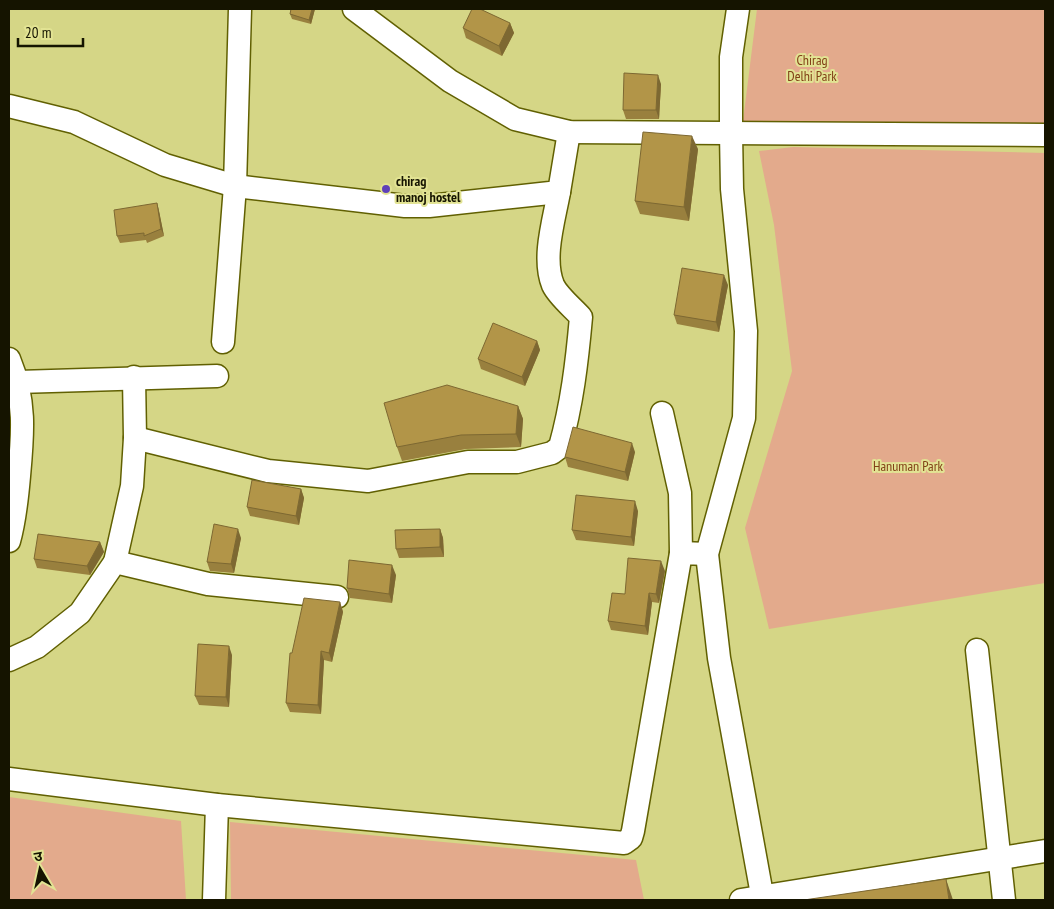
<svg xmlns="http://www.w3.org/2000/svg" width="1054" height="909" font-family="'PT Sans Narrow','Noto Sans Devanagari',sans-serif">
	<style>
		.green { fill: #e3aa8c }
		.lines { fill: none; stroke-linecap: round; stroke-linejoin: round }
		.minor-casing { stroke: #616002; stroke-width: 25 }
		.minor { stroke: #fff; stroke-width: 22 }
		.wall { fill: #99803e }
		.shaded-wall { fill: #7d6832 }
		.building { fill: #b29548; stroke: #7d6832 }
		.poi-dot { fill: #5e41b9; stroke: #e2e393; stroke-width: 2 }
		.labels { text-anchor: middle; stroke-width: 4; stroke-linejoin: round; paint-order: stroke }
		.park-label { font-size: 14px; fill: #824017; stroke: #e2e393 }
		.poi-label { font-size: 14px; font-weight: bold; fill: #151400; stroke: #e2e393; text-anchor: start }
	</style>
	<rect width="100%" height="100%" fill="#d5d686"/>
	<!-- green -->
	<g class="green">
		<polygon points="757,9 1045,9 1045,124 742,129"/>
		<polygon points="793,147 1045,153 1045,583 769,629 745,528 792,371 774,225 759,151"/>
		<polygon points="9,797 181,821 186,900 9,900"/>
		<polygon points="230,822 636,860 644,900 231,900"/>
	</g>
	<g class="lines">
		<defs>
			<g id="minor">
				<polyline points="354,9 450,81 515,119 569,132 1045,135"/>
				<polyline points="738,9 731,57 731,133 732,189 746,331 744,418 707,554 719,658 763,900"/>
				<polyline points="9,106 74,122 165,165 235,186 405,206 429,206 559,192 569,132"/>
				<polyline points="223,342 235,186 240,9"/>
				<path d="M9,359C26,400 23,433 19,476C17,499 15,520 9,541"/>
				<polyline points="18,382 217,376"/>
				<polyline points="662,413 680,493 681,553"/>
				<path d="M135,438L268,471L368,481L468,462H517L552,453L560,447C572,404 577,362 581,317C573,308 558,296 553,285C542,258 554,220 559,192"/>
				<polyline points="115,562 132,486 135,438 134,377"/>
				<polyline points="977,650 1004,900"/>
				<polyline points="9,660 37,647 80,613 115,562 208,584 337,597"/>
				<polyline points="9,779 217,805 624,843 631,838 633,831 681,553 707,554"/>
				<polyline points="214,900 217,805"/>
				<polyline points="741,900 1045,851"/>
			</g>
		</defs>
		<!-- minor casing -->
		<use href="#minor" class="minor-casing"/>
		<!-- minor -->
		<use href="#minor" class="minor"/>
	</g>
	<!-- wall -->
	<g class="wall">
		<polygon points="291,9 315,9 311,24 292,19 290,14"/>
		<polygon points="510,23 514,33 502,56 466,38 463,28"/>
		<polygon points="661,84 659,119 626,119 623,110"/>
		<polygon points="698,149 689,221 640,214 635,201"/>
		<polygon points="157,203 159,211 164,236 147,243 146,240 120,243 117,236"/>
		<polygon points="728,285 719,332 677,324 674,315"/>
		<polygon points="537,341 540,350 525,386 481,369 478,359"/>
		<polygon points="518,406 523,419 521,447 466,449 402,461 397,447"/>
		<polygon points="635,452 628,481 568,467 565,457"/>
		<polygon points="301,489 304,498 299,525 250,516 247,507"/>
		<polygon points="638,511 634,546 576,540 572,530"/>
		<polygon points="440,529 443,538 444,557 399,558 396,549"/>
		<polygon points="241,538 234,573 210,571 207,562"/>
		<polygon points="100,542 104,552 90,575 37,568 34,559"/>
		<polygon points="665,571 659,603 652,602 648,635 611,630 608,621"/>
		<polygon points="396,575 392,603 350,598 347,588"/>
		<polygon points="340,602 343,612 332,662 324,660 321,714 290,712 286,703 292,653"/>
		<polygon points="232,655 229,707 199,705 195,696"/>
	</g>
	<!-- shaded-wall -->
	<g class="shaded-wall">
		<polygon points="312,9 315,9 311,24 309,20"/>
		<polygon points="510,23 514,33 502,56 499,46"/>
		<polygon points="658,75 661,84 659,119 656,110"/>
		<polygon points="692,136 698,149 689,221 684,207"/>
		<polygon points="157,203 159,211 164,236 161,229"/>
		<polygon points="724,275 728,285 719,332 716,322"/>
		<polygon points="537,341 540,350 525,386 522,377"/>
		<polygon points="518,406 523,419 521,447 516,434"/>
		<polygon points="632,443 635,452 628,481 625,472"/>
		<polygon points="301,489 304,498 299,525 296,516"/>
		<polygon points="635,501 638,511 634,546 631,537"/>
		<polygon points="238,529 241,538 234,573 231,564"/>
		<polygon points="440,529 443,538 444,557 440,547"/>
		<polygon points="100,542 104,552 90,575 87,566"/>
		<polygon points="661,561 665,571 659,603 656,594"/>
		<polygon points="392,565 396,575 392,603 389,594"/>
		<polygon points="649,593 652,602 648,635 645,626"/>
		<polygon points="340,602 343,612 332,662 329,653"/>
		<polygon points="229,646 232,655 229,707 226,697"/>
		<polygon points="321,651 324,660 321,714 318,705"/>
		<polygon points="946,879 953,900 949,900"/>
	</g>
	<!-- building -->
	<g class="building">
		<polygon points="291,9 312,9 309,20 290,14"/>
		<polygon points="472,9 480,9 510,23 499,46 463,28"/>
		<polygon points="624,73 658,75 656,110 623,110"/>
		<polygon points="643,132 692,136 684,207 635,201"/>
		<polygon points="157,203 161,229 144,236 144,233 117,236 114,210"/>
		<polygon points="682,268 724,275 716,322 674,315"/>
		<polygon points="493,323 537,341 522,377 478,359"/>
		<polygon points="447,385 518,406 516,434 461,435 397,447 384,403"/>
		<polygon points="573,427 632,443 625,472 565,457"/>
		<polygon points="252,480 301,489 296,516 247,507"/>
		<polygon points="576,495 635,501 631,537 572,530"/>
		<polygon points="214,524 238,529 231,564 207,562"/>
		<polygon points="440,529 440,547 396,549 395,530"/>
		<polygon points="38,534 100,542 87,566 34,559"/>
		<polygon points="628,558 661,561 656,594 649,593 645,626 608,621 612,593 625,594"/>
		<polygon points="349,560 392,565 389,594 347,588"/>
		<polygon points="304,598 340,602 329,653 321,651 318,705 286,703 290,653 292,653"/>
		<polygon points="198,644 229,646 226,697 195,696"/>
		<polygon points="946,879 949,900 804,900"/>
	</g>
	<!-- markers -->
	<circle class="poi-dot" cx="386" cy="189" r="5"/>
	<g class="labels">
		<!-- park labels -->
		<g class="park-label">
			<text x="812" y="65">Chirag<tspan x="812" dy="16">Delhi Park</tspan></text>
			<text x="908" y="471">Hanuman Park</text>
		</g>
		<!-- poi labels -->
		<g class="poi-label">
			<text x="396" y="186">chirag<tspan x="396" dy="16">manoj hostel</tspan></text>
		</g>
	</g>
	<!-- border -->
	<rect width="1054" height="909" fill="none" stroke="#151400" stroke-width="20"/>
	<!-- north arrow -->
	<g transform="translate(40 869) rotate(351)" stroke="#e2e393" stroke-width="4" paint-order="stroke">
	<path d="M0-4L9 19L0 12L-9 19Z" fill="#151400"/>
	<text y="-8" font-size="14" font-weight="bold" text-anchor="middle" fill="#151400">उ</text>
	</g>
	<!-- scale -->
	<path d="M18 38v8h65v-8" fill="none" stroke="#151400" stroke-width="2.5"/>
	<text x="25" y="38" font-size="15" fill="#151400" stroke="#e2e393" stroke-width="4" paint-order="stroke">20 m</text>
</svg>
